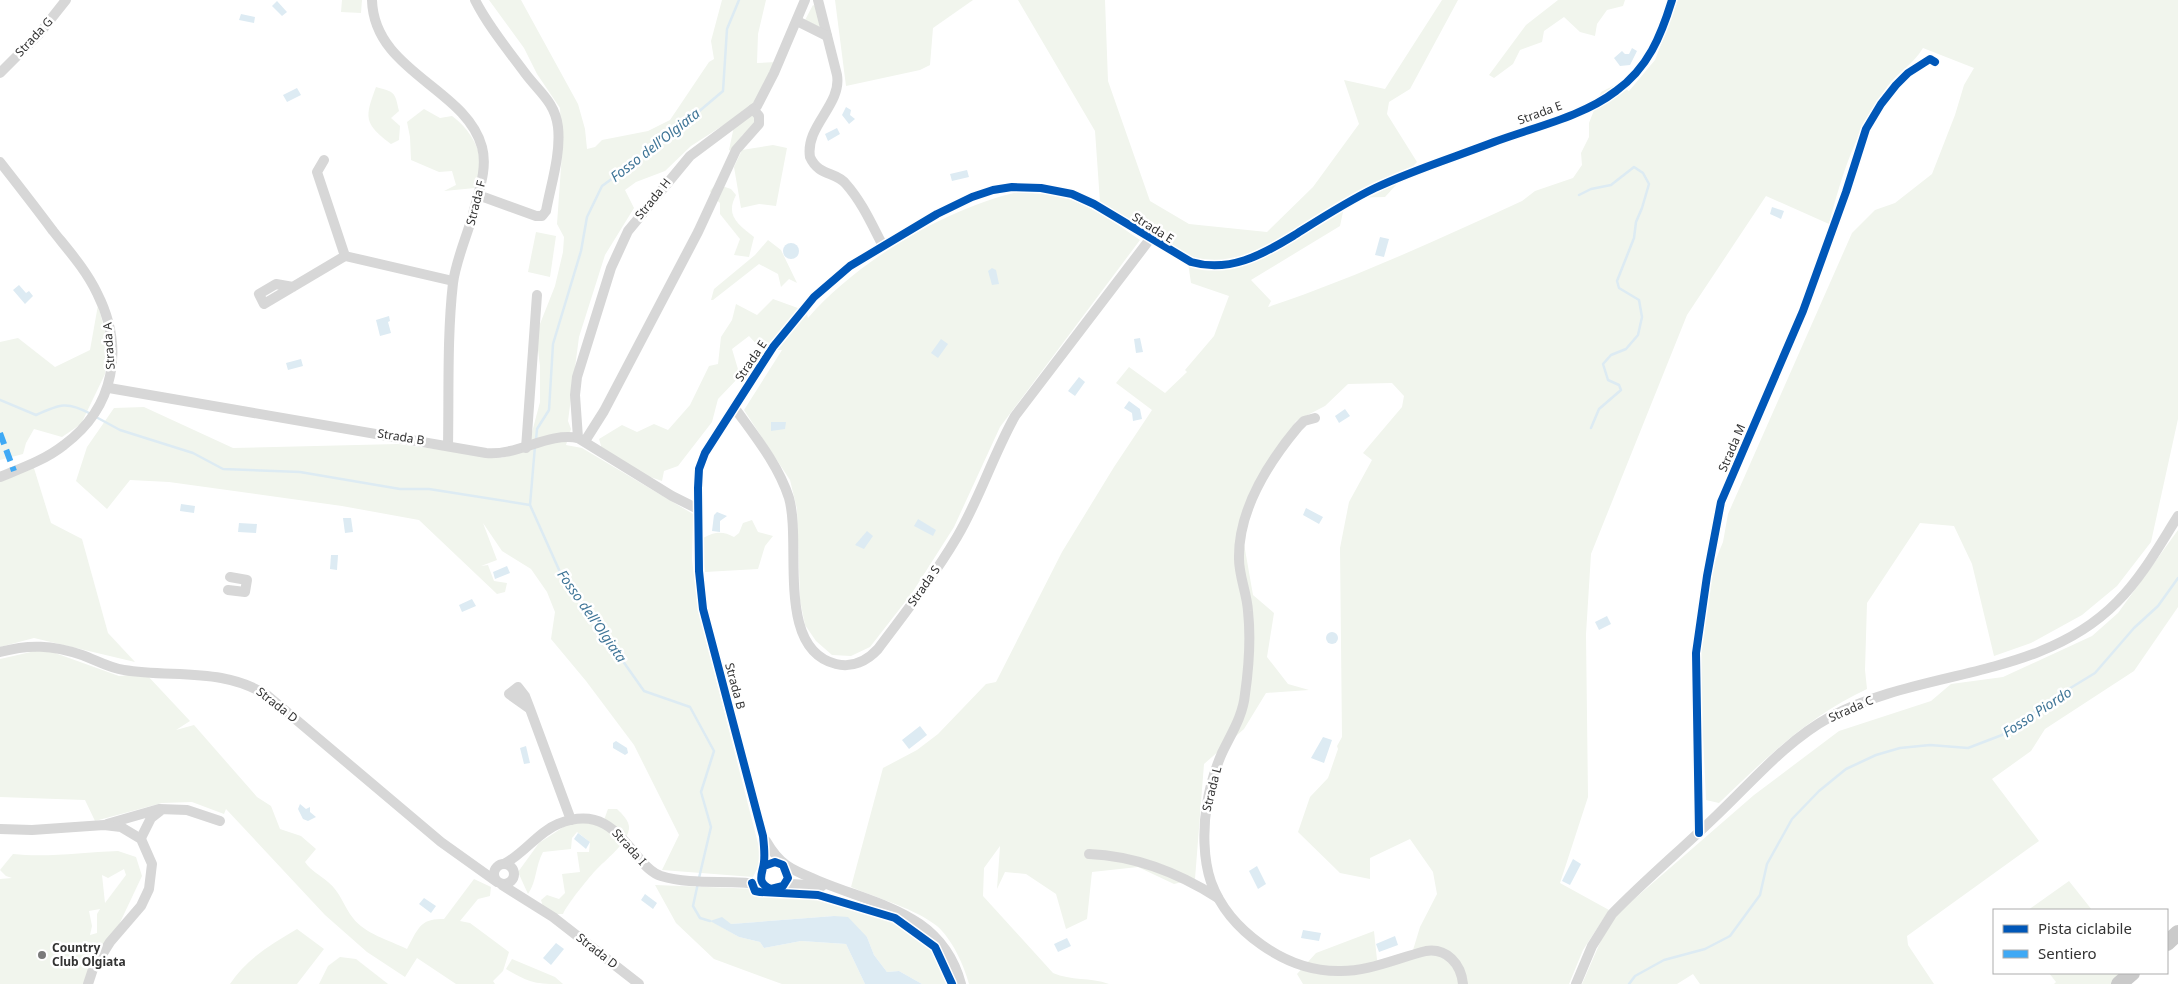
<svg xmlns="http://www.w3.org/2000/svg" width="2178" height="984" font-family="'Noto Sans',sans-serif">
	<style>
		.green { fill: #f1f5ed; fill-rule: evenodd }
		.water { fill: #ddebf3 }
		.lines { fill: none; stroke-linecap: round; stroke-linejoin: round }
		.stream { stroke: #ddebf3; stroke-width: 2.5 }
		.minor { stroke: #d7d7d7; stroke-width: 10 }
		.primary { stroke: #cacaca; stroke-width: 16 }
		.quiet { stroke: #3fa9f5; stroke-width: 6; stroke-dasharray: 12 6; stroke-linecap: butt }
		.cycleway-casing { stroke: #fff; stroke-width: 11 }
		.cycleway { stroke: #0057b8; stroke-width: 8 }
		.poi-dot { fill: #7a7a7a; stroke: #fff; stroke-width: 2 }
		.labels { text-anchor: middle; stroke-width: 5; stroke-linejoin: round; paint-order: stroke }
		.street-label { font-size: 12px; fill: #333; stroke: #fff }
		.poi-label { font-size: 12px; font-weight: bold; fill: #333; stroke: #fff; text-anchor: start }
		.water-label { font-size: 14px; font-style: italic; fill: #3f7597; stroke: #fff }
	</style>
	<rect width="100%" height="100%" fill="#fff"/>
	<!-- green -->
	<g class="green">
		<polygon points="342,0 362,0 361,13 341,12"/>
		<polygon points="489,0 521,0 578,104 585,129 587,149 595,147 602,140 648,131 670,120 709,62 714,59 711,41 722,0 766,0 758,34 757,63 776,62 761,92 758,130 742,135 737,154 729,150 736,117 691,146 665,171 636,182 625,190 634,208 605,255 579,337 568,421 571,429 566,445 582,448 693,514 692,560 699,613 762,859 753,877 662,870 679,835 634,745 586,681 551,639 555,612 547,592 531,569 502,551 483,523 497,560 481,566 488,565 494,581 507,583 505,592 497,594 419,520 342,506 169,482 130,480 107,509 76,481 87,447 114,408 144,407 233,448 398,444 501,458 527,451 540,402 540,366 536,334 555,286 563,252 564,237 557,224 562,153 560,108 537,74 524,48"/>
		<polygon points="835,0 973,0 933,28 930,65 920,70 846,86"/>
		<path d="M1018,0H1105L1108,81L1150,201L1189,224L1267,232L1313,187L1359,124L1344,80L1385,89L1442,0H1458L1410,89L1389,102L1387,114L1417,162L1385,197L1346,198L1340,226L1251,280L1271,301L1268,307C1355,278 1439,239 1522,201L1535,191L1573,178L1582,165L1581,153L1589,137V123L1601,92L1617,84L1629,91L1655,60L1678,0H2178V419L2151,542L2117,586L2082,615L2031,643L1994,656L1972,564L1954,526L1920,523L1867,603L1865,670L1867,689C1807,717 1765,759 1719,803L1706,800L1697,605L1723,542L1728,514L1852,233L1875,210L1895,203L1932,174L1955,115L1964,85L1974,68L1923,48C1913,65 1897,73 1887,87C1855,133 1843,171 1829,224L1766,196L1687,315L1591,554L1586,634L1588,797L1560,883L1609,910L1583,950L1569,984H1303L1297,974L1316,953L1374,931L1377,960H1410L1420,927L1437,894L1433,872L1410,839L1370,858V879L1340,873L1298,832L1310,797L1328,778L1338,749L1337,746L1342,737L1340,548L1349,502L1372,460L1363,453L1402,407L1404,396L1392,383L1348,384L1325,406L1296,421L1273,456L1240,521L1253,595L1274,613L1267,657L1288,684L1309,690L1266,693L1244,729L1204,764L1195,879L1174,884L1138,867L1092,872L1087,919L1066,929L1056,894L1026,874L1005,872L997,889L1000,846L984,868L983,896L1053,973C1071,981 1090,977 1109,984H969C964,965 952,939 937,926C916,909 877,898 851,887L883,768L917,750L938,734L986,684L996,682L1062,552L1114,467L1152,410L1116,383L1129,367L1165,393L1187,372L1185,370L1214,336L1229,296L1191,283L1187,256L1100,202L1095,131Z"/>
		<polygon points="1558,0 1625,0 1623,6 1607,10 1597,24 1595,36 1580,32 1564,17 1544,31 1542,42 1520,50 1513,64 1494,78 1489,75 1526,25"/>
		<polygon points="813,5 815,6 822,28 805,20"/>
		<path d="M376,87C395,92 395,92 399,111L391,118L400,126L399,140L391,144C363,123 365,117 376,87Z"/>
		<path d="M424,109L440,118L452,116C467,127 477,142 481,161C482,169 477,180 475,188L444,191L456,185L452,171L439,172L411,160L410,137L407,122Z"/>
		<polygon points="773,145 787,148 776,206 759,204 741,208 734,167 742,150"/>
		<path d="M716,184L731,189L736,195C725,216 738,224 754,237L749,257L734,255L740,239L720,214V203L712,196L710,191Z"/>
		<path d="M1018,192C1029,193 1042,193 1053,195C1083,200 1116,223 1140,240L1000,427L954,527L912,593L870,647L851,656L832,655L816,641L805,625L800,600L797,509L790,480L744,410L782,350H762L749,336L732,349L740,376L718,399L712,422L678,466L664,471L662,481L612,464L602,449L599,439L622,425L637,432L654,424L668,430L690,405L709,366L718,364L721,337L732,320L736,304L757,315L773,299L806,311L808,318C856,262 946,208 1018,192Z"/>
		<polygon points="536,232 556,236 550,277 528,272"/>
		<polygon points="768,240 781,250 797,283 789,279 781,287 778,274 759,264 713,300 711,300 714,289 755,255"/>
		<polygon points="98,305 107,339 105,374 81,424 62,437 34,429 26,443 23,454 0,460 0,342 18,338 55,367 90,350"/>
		<polygon points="33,465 51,523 82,539 108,633 135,662 34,638 0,647 0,477"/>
		<path d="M752,520L758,532L773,536L765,546L758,569L705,572L700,540C712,532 722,530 734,537L739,533L743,523Z"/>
		<polygon points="2178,530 2178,607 2134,671 2045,729 2031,751 1992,779 2039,841 1907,936 1908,945 1934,984 1700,984 1693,974 1677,984 1582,984 1606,929 1617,914 1754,795 1839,731 1931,701 1951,684 2003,677 2092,636 2118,613"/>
		<path d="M44,649L119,676L146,674L190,721L176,730L194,725L257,797L271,806L280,829L301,836L316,849L305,862C312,872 319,874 328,882C340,891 344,907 353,918C365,934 389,940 407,949C418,929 420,918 444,919L474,879L491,887L490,896L478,899L460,921L470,923L509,952L503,971L493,981L495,984H456L417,958L405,977L367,952L325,915L226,809L224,814L192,802L162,803L95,821L85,800L0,797V659Z"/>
		<path d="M608,809H617C622,814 630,821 629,829C627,844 605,860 595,871C587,880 568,903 563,914H555L544,910L541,900L547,895L559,899L565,893L562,874L580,872L577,852H589L590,842L577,832L572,838L571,849L543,852C535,867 537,881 528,894L518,872L539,843L568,824L604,820Z"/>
		<path d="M118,851L136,857L142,876L116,931L83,984H0V879L12,878L6,876L0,870L13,854C47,858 83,852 118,851ZM124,869L126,875L105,903L102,875L108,878ZM100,909L97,914V933L90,935L92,926L89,911Z"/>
		<polygon points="2069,881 2092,910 2028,910"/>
		<path d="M655,885L758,889C774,895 783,894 799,886L920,928C939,944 946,961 954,984H922L899,971L887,972L874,955L867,937L834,916L731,924L711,921L739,937L760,942L764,948L801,941L846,944L865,984H782L714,959L676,923Z"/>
		<path d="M297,929L324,949L297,984H230C246,959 273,943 297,929Z"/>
		<polygon points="340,957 356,959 388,984 319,984 328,966"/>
		<path d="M512,959L555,977L563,984C535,984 530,983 506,969Z"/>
		<polygon points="2049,973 2124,973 2111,984 2054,984 2056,982"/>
	</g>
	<!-- water -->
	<g class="water">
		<polygon points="277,1 287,12 282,16 272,6"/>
		<polygon points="241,14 255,17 254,23 239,20"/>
		<polygon points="1632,48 1637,51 1630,65 1620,66 1614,58 1622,51 1625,54 1629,54"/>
		<polygon points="297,88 301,95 287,102 283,95"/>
		<polygon points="846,107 851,110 850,115 855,119 849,124 842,115"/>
		<polygon points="837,128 840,134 828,141 825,134"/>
		<polygon points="967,170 969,177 952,181 950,174"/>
		<polygon points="1772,207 1784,211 1781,219 1770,214"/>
		<polygon points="1380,237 1389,239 1384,257 1375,255"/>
		<circle cx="791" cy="251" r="8"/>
		<polygon points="992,268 996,270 999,284 992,285 988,271"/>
		<polygon points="19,285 26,293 29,291 33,296 25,304 13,290"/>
		<polygon points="389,316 390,321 388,322 391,333 380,336 376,320"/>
		<polygon points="1140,338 1143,352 1136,353 1134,339"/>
		<polygon points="941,339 948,344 938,358 931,353"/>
		<polygon points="301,359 303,366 288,370 286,363"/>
		<polygon points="1079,377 1085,382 1075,396 1068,391"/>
		<polygon points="1129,401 1140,409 1142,419 1133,421 1132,413 1124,408"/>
		<polygon points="1345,409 1350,416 1339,423 1335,416"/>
		<polygon points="771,422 786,422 785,429 771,431"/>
		<polygon points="181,504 195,506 194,513 180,511"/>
		<polygon points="1306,508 1323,517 1319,524 1303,515"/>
		<polygon points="717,512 727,516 720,521 720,532 712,531 714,515"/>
		<polygon points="343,518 351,518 353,532 345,533"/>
		<polygon points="918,519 936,530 933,536 914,526"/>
		<polygon points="239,523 257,524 256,533 238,532"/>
		<polygon points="867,531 873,536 864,549 855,545"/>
		<polygon points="331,555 338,555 337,570 330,569"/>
		<polygon points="507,566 510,573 495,579 493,572"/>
		<polygon points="472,599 476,606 462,612 459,605"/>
		<polygon points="1607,616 1611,624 1599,630 1595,622"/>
		<circle cx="1332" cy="638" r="6"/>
		<polygon points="920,726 927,735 909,749 902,740"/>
		<polygon points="1323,737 1332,740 1324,763 1311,758"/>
		<polygon points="616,741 627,748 628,753 625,755 613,748 613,743"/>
		<polygon points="526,746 530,763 524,764 520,748"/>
		<polygon points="300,804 306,809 310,807 310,812 316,817 308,821 303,819 298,809"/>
		<polygon points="578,833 590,842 586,849 574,839"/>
		<polygon points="1573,859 1581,864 1570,885 1562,881"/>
		<polygon points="1257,866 1266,884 1258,889 1249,871"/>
		<polygon points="645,894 657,903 653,909 641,900"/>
		<polygon points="424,898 436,906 431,913 419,904"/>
		<polygon points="834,916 848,917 867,937 874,955 887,972 899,971 922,984 865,984 846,944 801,941 764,948 760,942 739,937 710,921 722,917 731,924"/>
		<polygon points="1303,930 1321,933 1319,941 1301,938"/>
		<polygon points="1395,936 1398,945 1379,952 1376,944"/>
		<polygon points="1067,938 1071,946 1058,952 1054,944"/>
		<polygon points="556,943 564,949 551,965 543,958"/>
	</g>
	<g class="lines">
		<!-- stream -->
		<g class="stream">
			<polyline points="1579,195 1591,189 1611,185 1634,167 1643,173 1649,184 1642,208 1636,222 1634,238 1617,281 1619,288 1639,300 1642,317 1638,335 1626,349 1611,355 1603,364 1608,380 1619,385 1621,390 1599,409 1591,428"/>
			<path d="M0,400L36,415C60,404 67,401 91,414"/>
			<polyline points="96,417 120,430 193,453 223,469 300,472 400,489 429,489 530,505"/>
			<polyline points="536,440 537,429 549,410 553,344 581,251 587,217 602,186 664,141 723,91 727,29 739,0"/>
			<polyline points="535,446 530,505 560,572 644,691 690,707 714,751 701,792 711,827 699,878"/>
			<polyline points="698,883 693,906 700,918 710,921"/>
			<polyline points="1629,984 1635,976 1664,960 1705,949 1730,936 1760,895 1767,864 1792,819 1819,791 1846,769 1876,755 1900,748 1930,745 1968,748 2002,735 2054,698 2095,673 2134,628 2158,606 2178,578"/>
		</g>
		<!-- minor -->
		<g class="minor">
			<path d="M372,0C374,72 466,88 482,147C488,169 478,193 473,214C467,236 456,260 453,283C447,336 449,392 448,446"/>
			<path d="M475,0C488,26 508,50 525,73C539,92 555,102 558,127C561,154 551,184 546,211L542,216H536L478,195"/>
			<path d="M818,0L837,75C842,105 805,126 810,157C819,177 836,171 846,184C862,202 872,225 883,246"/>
			<polyline points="797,21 827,36"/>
			<polyline points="0,73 39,34 66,0"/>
			<path d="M0,162C18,185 36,208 53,231C69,251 86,270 97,293C125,348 115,407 64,445C45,460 22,468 0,477"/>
			<polyline points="345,256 453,281"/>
			<polyline points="293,287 276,284 259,294 264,304 345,256 317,172 324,160"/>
			<path d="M109,388L486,453C518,456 548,432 578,438L672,496L698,509"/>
			<path d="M734,407C754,435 778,464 789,498C802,544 775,649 836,664C852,668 867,661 878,649C905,613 934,576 957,537C980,498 993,455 1015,416L1150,239"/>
			<path d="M1315,418L1304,421L1298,427C1268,463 1238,510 1239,559C1239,576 1247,594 1248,611C1251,639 1249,666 1245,694C1243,716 1231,734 1222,753C1215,769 1210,786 1207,804C1203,828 1203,859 1211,882C1229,931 1286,971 1338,971C1368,972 1397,958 1426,951C1447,948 1461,964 1463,984"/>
			<polyline points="578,438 575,395 577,377 611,268 628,231 690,156 757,106 774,73 805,0"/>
			<polyline points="585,441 604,411 698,232 736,150 759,124 759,116 753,109"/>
			<polyline points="526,448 537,295"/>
			<polyline points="228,590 245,592 247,580 230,577"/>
			<path d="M0,652C29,644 52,645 82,655C96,660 109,668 124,670C174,678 224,667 268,696L441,842L497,882"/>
			<polyline points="530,709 509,694 518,687 525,696 530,709 571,820"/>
			<polyline points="107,824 159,809 187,810 220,821"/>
			<polyline points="0,829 32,830 104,825 121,827 141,839 152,864 149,889 141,906 110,942 93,969 88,984"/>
			<polyline points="1699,833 1696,653 1707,576 1721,502 1803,311 1846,192 1866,129 1881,104 1896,85 1908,73 1930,59 1935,62"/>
			<polyline points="141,838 151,818 160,811"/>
			<path d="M766,841C781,867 793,870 819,881C879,906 942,913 961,984"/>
			<path d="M1089,854C1136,856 1179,873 1218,898"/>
			<circle cx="504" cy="874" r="10"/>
			<path d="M504,864C525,853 538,832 558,824C598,808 615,829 638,857C644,864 651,873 661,876C694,886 730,879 764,885"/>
			<path d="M764,866L775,862L783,865L788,878L783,886L771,889C755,883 763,873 764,862C765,853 764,845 763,836L703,609L699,571L698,488L699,469L705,453L773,347L814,297L850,266L937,214L972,197L993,190L1012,187L1041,188L1072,194L1094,204L1191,262C1229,273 1262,255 1293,236C1320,219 1346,202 1375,188C1413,170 1455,157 1494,142C1534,127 1582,117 1616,91C1648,68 1661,36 1672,0"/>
			<polyline points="502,885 553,917 639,984"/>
			<polyline points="783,886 792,884 822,886"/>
			<path d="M1576,984L1592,946L1612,914C1645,880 1682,849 1716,816C1752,782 1786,741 1830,717C1922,668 2040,680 2117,602C2142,577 2159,546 2178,516"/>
		</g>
		<!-- primary -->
		<g class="primary">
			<polyline points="2167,943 2178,933"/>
			<polyline points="2119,984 2132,973"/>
		</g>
		<!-- quiet -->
		<polyline class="quiet" points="0,433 14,471"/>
		<defs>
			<g id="cycleway">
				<polyline points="1699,833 1696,653 1707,576 1721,502 1803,311 1846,192 1866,129 1881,104 1896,85 1908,73 1930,59 1935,62"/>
				<path d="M764,866L775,862L783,865L788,878L783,886L771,889C755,883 763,873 764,862C765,853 764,845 763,836L703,609L699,571L698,488L699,469L705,453L773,347L814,297L850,266L937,214L972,197L993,190L1012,187L1041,188L1072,194L1094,204L1191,262C1229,273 1262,255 1293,236C1320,219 1346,202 1375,188C1413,170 1455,157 1494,142C1534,127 1582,117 1616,91C1648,68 1661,36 1672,0"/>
				<polyline points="752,883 755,891 760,892 818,895 895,918 935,947 952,984"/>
			</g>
		</defs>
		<!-- cycleway casing -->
		<use href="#cycleway" class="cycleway-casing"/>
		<!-- cycleway -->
		<use href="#cycleway" class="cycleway"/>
	</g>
	<!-- markers -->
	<circle class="poi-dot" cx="42" cy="955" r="5"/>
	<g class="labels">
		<!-- street labels -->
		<g class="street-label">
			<text transform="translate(34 37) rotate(-47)" y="4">Strada G</text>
			<text transform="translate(1540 113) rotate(-20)" y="4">Strada E</text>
			<text transform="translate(653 199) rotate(-51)" y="4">Strada H</text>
			<text transform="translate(476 203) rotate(-76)" y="4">Strada F</text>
			<text transform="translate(1153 228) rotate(32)" y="4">Strada E</text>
			<text transform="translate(109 346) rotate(-94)" y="4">Strada A</text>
			<text transform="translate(751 361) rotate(-56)" y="4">Strada E</text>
			<text transform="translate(401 437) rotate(9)" y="4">Strada B</text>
			<text transform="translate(1732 448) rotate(-67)" y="4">Strada M</text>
			<text transform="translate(924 586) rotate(-55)" y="4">Strada S</text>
			<text transform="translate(735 686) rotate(75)" y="4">Strada B</text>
			<text transform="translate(277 705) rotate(38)" y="4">Strada D</text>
			<text transform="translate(1851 709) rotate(-24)" y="4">Strada C</text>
			<text transform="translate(1212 789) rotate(-76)" y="4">Strada L</text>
			<text transform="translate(629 847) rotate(48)" y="4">Strada I</text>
			<text transform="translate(597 951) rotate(38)" y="4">Strada D</text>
		</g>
		<!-- poi labels -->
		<g class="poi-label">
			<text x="52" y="952">Country<tspan x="52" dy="14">Club Olgiata</tspan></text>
		</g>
		<!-- water labels -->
		<g class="water-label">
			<text transform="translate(655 145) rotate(-38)" y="5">Fosso dell’Olgiata</text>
			<text transform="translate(592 616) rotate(55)" y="5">Fosso dell’Olgiata</text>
			<text transform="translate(2037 712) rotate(-33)" y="5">Fosso Piordo</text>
		</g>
	</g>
	<!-- legend -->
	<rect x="1993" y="909" width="175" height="65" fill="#ffffff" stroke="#adadad"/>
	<rect x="2003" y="925" width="25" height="8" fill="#0057b8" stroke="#adadad"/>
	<text x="2038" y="934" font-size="15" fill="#333333">Pista ciclabile</text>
	<rect x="2003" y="950" width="25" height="8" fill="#3fa9f5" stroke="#adadad"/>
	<text x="2038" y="959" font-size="15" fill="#333333">Sentiero</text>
</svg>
